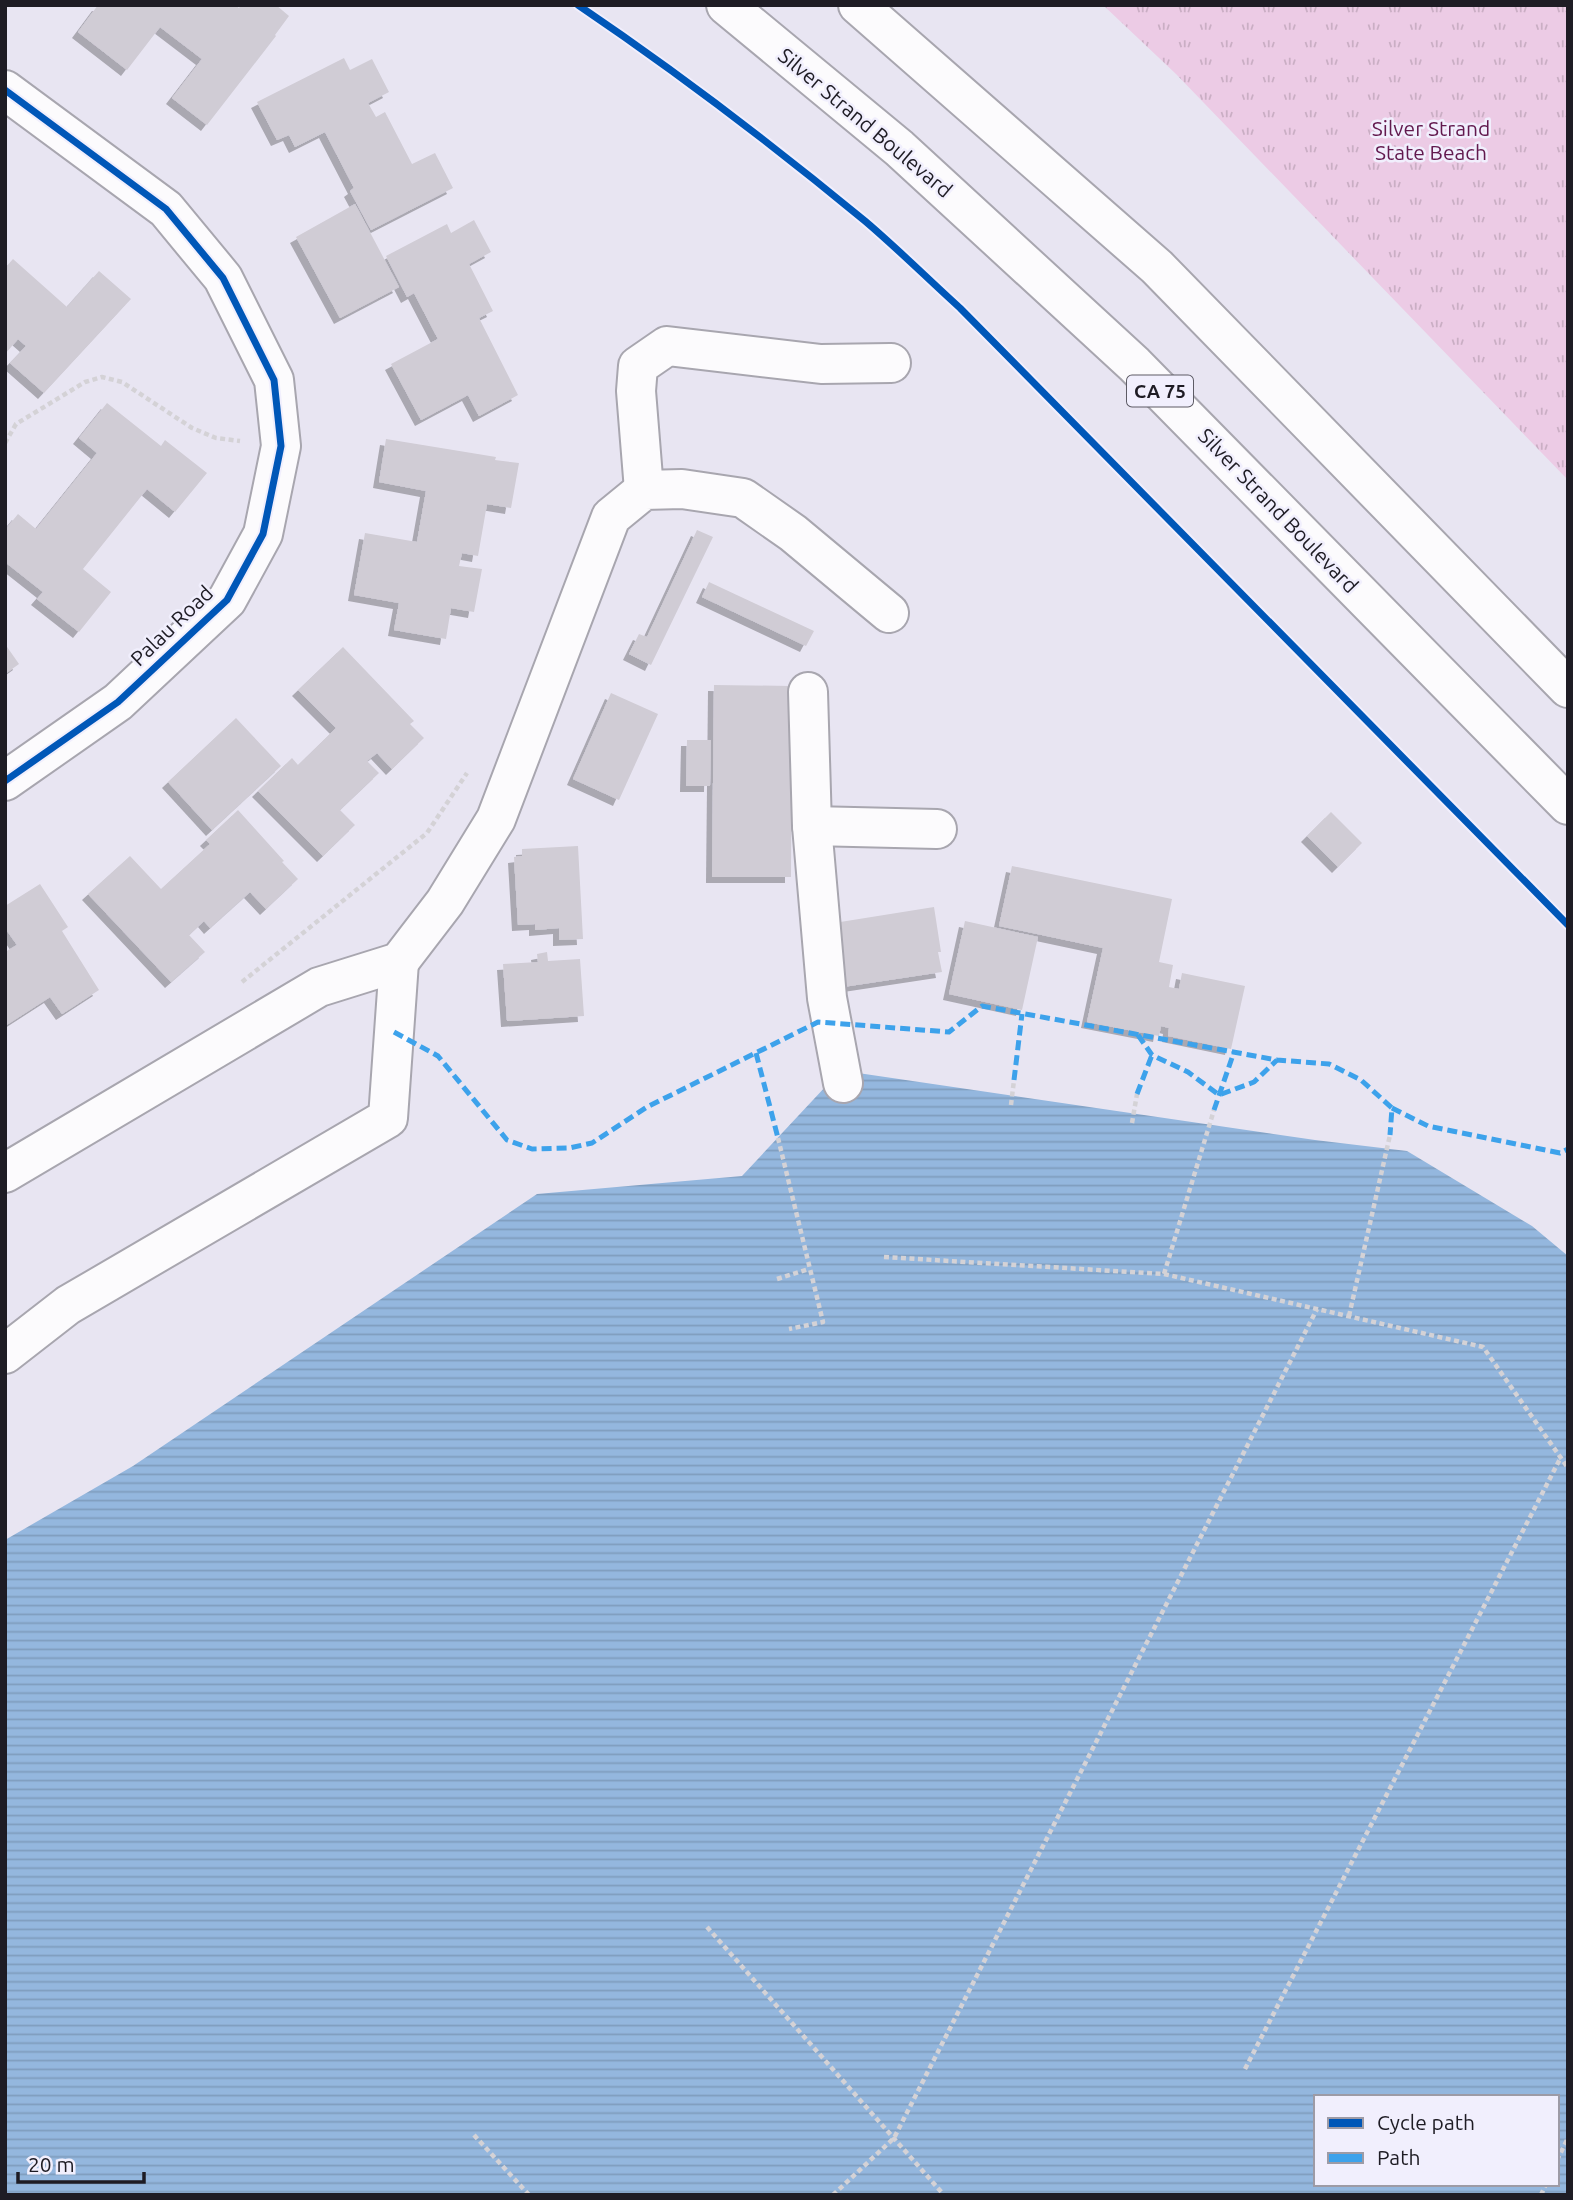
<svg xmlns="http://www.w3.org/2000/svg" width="1573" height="2200" font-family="Ubuntu,sans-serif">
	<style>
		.grass { fill: url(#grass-tufts) }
		.water { fill: url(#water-rules); fill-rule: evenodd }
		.building { fill: #d0ccd5; filter: url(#shadow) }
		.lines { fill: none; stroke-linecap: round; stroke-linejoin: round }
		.minor-casing { stroke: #a8a6af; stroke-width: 42 }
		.highway-casing { stroke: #a8a6af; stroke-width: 42 }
		.path { stroke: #d4d2d6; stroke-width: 4.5; stroke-dasharray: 5 3.5; stroke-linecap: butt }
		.minor { stroke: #fcfbfd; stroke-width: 38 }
		.highway { stroke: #fcfbfd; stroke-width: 38 }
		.quiet { stroke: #3da2eb; stroke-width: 5; stroke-dasharray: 10 5; stroke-linecap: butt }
		.cycleway-casing { stroke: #f1effd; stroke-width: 11 }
		.cycleway { stroke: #0057b8; stroke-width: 7 }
		.labels { text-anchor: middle; stroke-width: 5; stroke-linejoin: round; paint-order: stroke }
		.shield { fill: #f1effd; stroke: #5d5b65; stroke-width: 2 }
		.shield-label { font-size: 19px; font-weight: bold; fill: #1e1c24 }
		.street-label { font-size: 21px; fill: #1e1c24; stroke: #f1effd }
		.park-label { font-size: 21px; fill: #62194e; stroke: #f1effd }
	</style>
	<defs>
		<pattern id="grass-tufts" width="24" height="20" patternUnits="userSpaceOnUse" patternTransform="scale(1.75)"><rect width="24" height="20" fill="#eccbe5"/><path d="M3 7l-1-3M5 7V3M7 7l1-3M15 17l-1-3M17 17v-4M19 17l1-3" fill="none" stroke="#caaec4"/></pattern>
		<pattern id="water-rules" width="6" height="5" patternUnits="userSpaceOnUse" patternTransform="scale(1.75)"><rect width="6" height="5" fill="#94b7de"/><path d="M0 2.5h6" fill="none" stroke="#7f9dbe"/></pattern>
		<filter id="shadow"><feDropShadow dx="-6" dy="6" stdDeviation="0" flood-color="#0004"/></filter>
	</defs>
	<rect width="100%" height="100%" fill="#e8e5f2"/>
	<!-- grass -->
	<polygon class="grass" points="1103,5 1568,5 1568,480 1176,74"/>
	<!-- water -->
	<path class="water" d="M858,1073L1315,1140L1407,1151L1532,1226L1568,1256V2195H5V1540L133,1466L537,1194L742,1176L827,1085ZM1316,2097H1557V2184H1316Z"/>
	<!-- building -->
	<g class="building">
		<polygon points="98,5 235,5 239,8 241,5 276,5 289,16 275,35 276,36 207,125 172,98 202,59 160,27 127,70 78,32"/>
		<polygon points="344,58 350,70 372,59 389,92 368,103 376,117 385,112 412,164 435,153 453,188 371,230 350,191 354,188 325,132 295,147 289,135 277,140 257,102"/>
		<polygon points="355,204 399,287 340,318 296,237"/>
		<polygon points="474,220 491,252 469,264 493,311 479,318 518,395 479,416 468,395 421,420 391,364 438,339 414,293 407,297 386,256 447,224 451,233"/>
		<polygon points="13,259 67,307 99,271 131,299 44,393 10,363 26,346 18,339 5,354 5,268"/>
		<polygon points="107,403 161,446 165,440 207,473 175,512 147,489 83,569 111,592 79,632 37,599 43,592 5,562 5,530 18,514 36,529 97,453 79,438"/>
		<polygon points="386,439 496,457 495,460 519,463 511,508 487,504 478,556 462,553 459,566 482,569 474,612 451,608 446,639 394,630 399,603 354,595 365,533 417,542 426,491 379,482"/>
		<polygon points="697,530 713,537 651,665 629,654 639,634 647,637"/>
		<polygon points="709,582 814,631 806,646 702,597"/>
		<polygon points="5,644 19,664 5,674"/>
		<polygon points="343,647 414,721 410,724 424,738 392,769 377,753 367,761 379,773 340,810 355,825 323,856 258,791 292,758 298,765 336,728 298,690"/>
		<polygon points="714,685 792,686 791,877 712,877"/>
		<polygon points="611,693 658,714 619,800 573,779"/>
		<polygon points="236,718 281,766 212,830 168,782"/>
		<polygon points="687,740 711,740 710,786 686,786"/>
		<polygon points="238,810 284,861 282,862 298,879 266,909 250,892 210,928 204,921 189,935 205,952 171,982 88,894 130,856 161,889 210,844 206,840"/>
		<polygon points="1331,812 1362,843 1338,867 1307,836"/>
		<polygon points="578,846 583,939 559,940 559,928 535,930 535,924 518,925 514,857 522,856 522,849"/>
		<polygon points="1012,866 1172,899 1159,962 1173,965 1169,987 1179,989 1182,973 1245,986 1231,1049 1168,1036 1169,1028 1161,1026 1159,1036 1087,1022 1103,948 999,926"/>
		<polygon points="40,884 68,927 62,931 99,990 62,1014 50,997 5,1026 5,952 17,945 5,928 5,906"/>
		<polygon points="934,907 941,952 938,952 942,972 843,987 834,923"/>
		<polygon points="965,921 1038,937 1022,1010 949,994"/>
		<polygon points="547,952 548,961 580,959 584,1016 507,1021 503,964 538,962 537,954"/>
	</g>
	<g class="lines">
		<defs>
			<g id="minor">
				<polyline points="5,90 166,209 223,278 274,380 281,446 263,534 227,600 118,702 5,781"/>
				<polyline points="644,490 636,391 638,366 667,346 821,364 891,363"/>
				<polyline points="808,692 812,826 827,998 843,1083"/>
				<polyline points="812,826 937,829"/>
				<polyline points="5,1173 319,987 399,962 445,902 496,819 611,517 644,490 682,489 743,498 793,533 889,613"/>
				<polyline points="5,1354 68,1305 388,1118 399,962"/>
			</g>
			<g id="highway">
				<polyline points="726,5 899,148 1134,364 1568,805"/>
				<polyline points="858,5 1157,267 1568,688"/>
			</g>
		</defs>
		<!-- minor casing -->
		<use href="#minor" class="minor-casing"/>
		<!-- highway casing -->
		<use href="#highway" class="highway-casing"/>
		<!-- path -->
		<g class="path">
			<polyline points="5,443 16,424 85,382 102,377 122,382 192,428 216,438 240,441"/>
			<polyline points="242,982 427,833 467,773"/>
			<polyline points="1011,1105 1014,1080"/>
			<polyline points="1132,1123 1137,1094"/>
			<polyline points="778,1138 823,1322 789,1329"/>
			<polyline points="884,1257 1164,1274 1483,1347 1568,1468"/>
			<polyline points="1164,1274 1214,1110"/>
			<polyline points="777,1279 809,1269"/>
			<polyline points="1349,1316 1390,1135"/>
			<polyline points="707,1927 944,2195"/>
			<polyline points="1245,2069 1561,1457"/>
			<polyline points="474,2135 529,2195"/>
			<polyline points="1557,2160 1568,2138"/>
			<polyline points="833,2195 894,2138 1317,1309"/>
			<polyline points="1541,2195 1546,2184"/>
		</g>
		<!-- minor -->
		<use href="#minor" class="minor"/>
		<!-- highway -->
		<use href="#highway" class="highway"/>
		<!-- quiet -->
		<g class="quiet">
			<polyline points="394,1032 438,1056 507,1140 532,1149 569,1148 592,1143 647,1107 818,1022 949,1032 982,1006 1277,1060 1329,1064 1361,1080 1392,1108 1390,1135"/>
			<polyline points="1138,1035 1152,1055 1188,1072 1219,1095 1254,1082 1277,1060"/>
			<polyline points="756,1053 778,1138"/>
			<polyline points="1014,1080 1022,1014"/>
			<polyline points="1137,1094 1152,1055"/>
			<polyline points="1392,1108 1428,1126 1560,1153 1568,1149"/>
			<polyline points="1214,1110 1234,1052"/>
		</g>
		<defs>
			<g id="cycleway">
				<path d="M578,5C677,72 773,145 865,221C898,249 929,280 960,308L1568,925"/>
				<polyline points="5,90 166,209 223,278 274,380 281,446 263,534 227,600 118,702 5,781"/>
			</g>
		</defs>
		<!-- cycleway casing -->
		<use href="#cycleway" class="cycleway-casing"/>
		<!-- cycleway -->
		<use href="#cycleway" class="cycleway"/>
	</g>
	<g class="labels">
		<!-- shield labels -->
		<rect class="shield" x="1127" y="375.5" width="66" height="31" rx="5"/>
		<g class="shield-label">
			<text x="1160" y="398">CA 75</text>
		</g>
		<!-- street labels -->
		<g class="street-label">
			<text transform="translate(865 123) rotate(40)" y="7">Silver Strand Boulevard</text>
			<text transform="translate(1278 511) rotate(46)" y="7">Silver Strand Boulevard</text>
			<text transform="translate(172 626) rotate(-44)" y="7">Palau Road</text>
		</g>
		<!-- park labels -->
		<g class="park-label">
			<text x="1431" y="136">Silver Strand<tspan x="1431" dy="24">State Beach</tspan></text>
		</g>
	</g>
	<!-- border -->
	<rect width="1573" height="2200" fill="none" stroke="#1e1c24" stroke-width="14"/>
	<!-- legend -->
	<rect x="1314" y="2095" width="245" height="91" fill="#f1effd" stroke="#9d9ba6" stroke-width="2"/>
	<rect x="1328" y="2118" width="35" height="10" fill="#0057b8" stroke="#9d9ba6" stroke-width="2"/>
	<text x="1377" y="2130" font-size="21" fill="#1e1c24">Cycle path</text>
	<rect x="1328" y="2153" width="35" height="10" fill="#3da2eb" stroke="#9d9ba6" stroke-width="2"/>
	<text x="1377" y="2165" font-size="21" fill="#1e1c24">Path</text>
	<!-- scale -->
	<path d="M18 2172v10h126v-10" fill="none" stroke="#1e1c24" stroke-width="3.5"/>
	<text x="28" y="2172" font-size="21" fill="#1e1c24" stroke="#f1effd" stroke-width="5" paint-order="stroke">20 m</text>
</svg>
